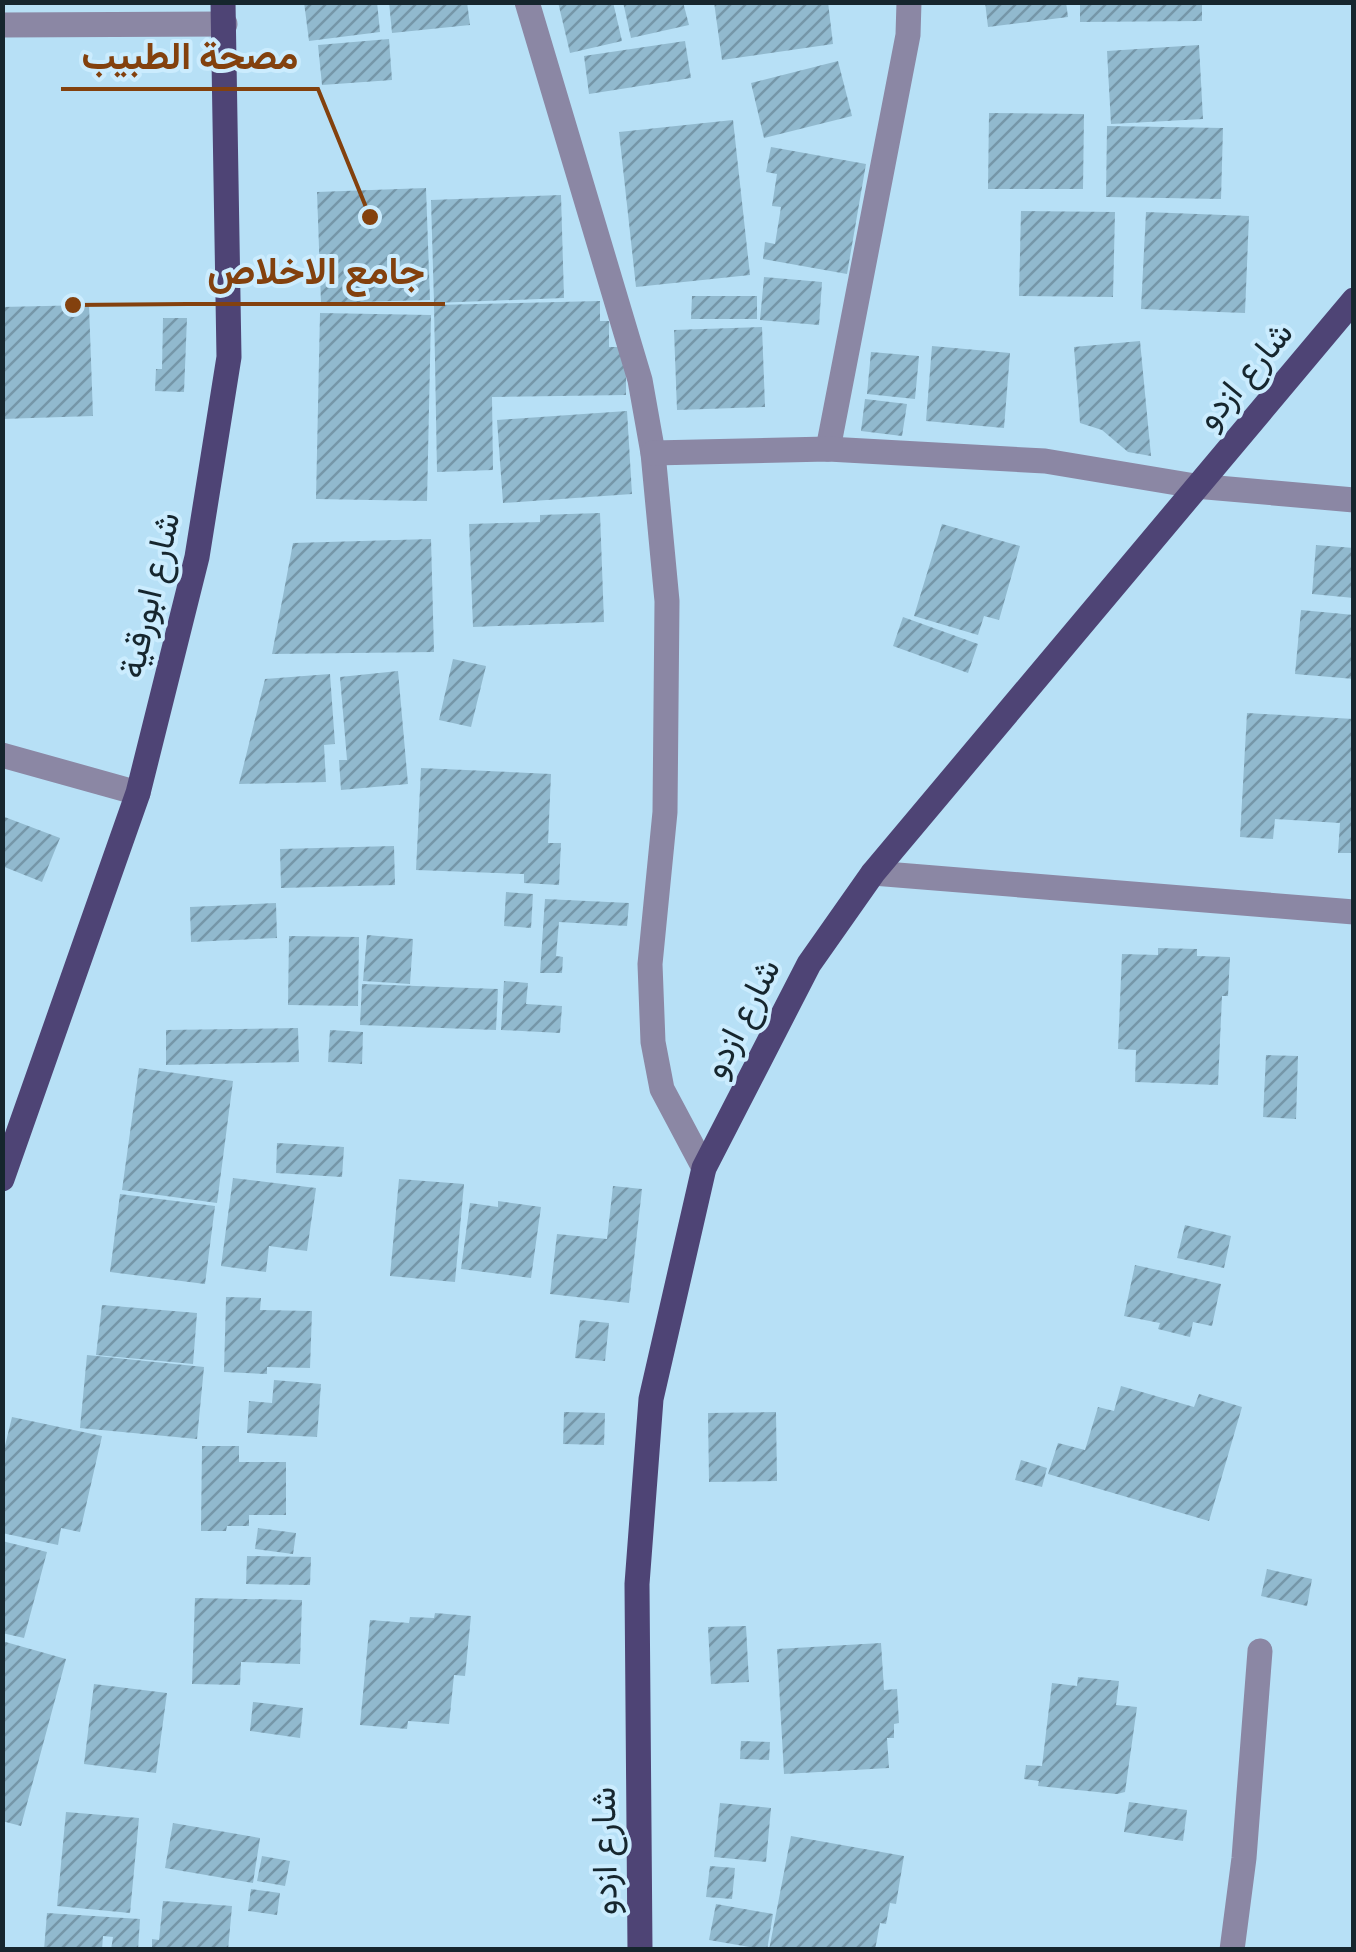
<svg xmlns="http://www.w3.org/2000/svg" width="1356" height="1952" font-family="'Fira Sans Condensed',Vazirmatn,sans-serif">
	<style>
		.building { fill: url(#building-hatch) }
		.lines { fill: none; stroke-linecap: round; stroke-linejoin: round }
		.minor { stroke: #8b87a4; stroke-width: 25 }
		.primary { stroke: #4e4475; stroke-width: 25 }
		.labels { text-anchor: middle; stroke-width: 8; stroke-linejoin: round; paint-order: stroke }
		.street-label { font-size: 35px; fill: #16262e; stroke: #cbecfe }
		.leader { fill: none; stroke: #83410e; stroke-width: 4 }
		.callout-dot { fill: #83410e; stroke: #cbecfe; stroke-width: 4 }
		.callout-label { font-size: 38px; text-anchor: middle; font-weight: bold; fill: #83410e; stroke: #cbecfe; stroke-width: 8; stroke-linejoin: round; paint-order: stroke }
	</style>
	<defs>
		<pattern id="building-hatch" width="6" height="6" patternUnits="userSpaceOnUse" patternTransform="scale(2.5)"><rect width="6" height="6" fill="#91b9ce"/><path d="M-1 1l2-2M0 6l6-6M5 7l2-2" fill="none" stroke="#7596a8"/></pattern>
	</defs>
	<rect width="100%" height="100%" fill="#b7e0f6"/>
	<!-- building -->
	<g class="building">
		<polygon points="304,2 377,2 380,32 309,41"/>
		<polygon points="389,2 467,2 470,25 392,33"/>
		<polygon points="558,2 613,2 622,41 570,53"/>
		<polygon points="623,2 683,2 689,25 631,38"/>
		<polygon points="714,2 828,2 833,44 722,60"/>
		<polygon points="985,2 1066,2 1068,17 988,27"/>
		<polygon points="1080,2 1202,2 1202,21 1080,22"/>
		<polygon points="389,39 392,80 322,85 318,45"/>
		<polygon points="685,41 691,78 589,94 584,56"/>
		<polygon points="1199,45 1203,119 1111,124 1107,51"/>
		<polygon points="838,61 852,116 764,138 751,83"/>
		<polygon points="989,113 1084,114 1083,189 988,189"/>
		<polygon points="733,120 750,275 636,287 619,132"/>
		<polygon points="1107,126 1223,128 1221,199 1106,197"/>
		<polygon points="771,147 866,164 847,274 763,259 765,242 775,244 781,207 772,206 777,174 766,172"/>
		<polygon points="426,188 430,300 321,303 317,192"/>
		<polygon points="561,195 564,298 434,303 431,200"/>
		<polygon points="1021,211 1115,212 1113,297 1019,296"/>
		<polygon points="1146,212 1249,216 1245,313 1141,309"/>
		<polygon points="764,277 822,282 819,325 760,320"/>
		<polygon points="692,296 757,296 757,319 691,319"/>
		<polygon points="600,301 600,321 609,321 609,347 626,347 626,395 492,397 493,470 437,472 434,305"/>
		<polygon points="89,305 93,416 2,419 2,307"/>
		<polygon points="320,313 431,315 427,501 316,499"/>
		<polygon points="163,318 187,318 184,392 155,391 156,369 162,369"/>
		<polygon points="762,327 765,407 677,410 674,330"/>
		<polygon points="1140,341 1151,456 1128,452 1102,430 1080,423 1074,347"/>
		<polygon points="932,346 1010,353 1004,428 926,421"/>
		<polygon points="871,352 919,356 915,399 867,394"/>
		<polygon points="865,399 907,404 902,436 861,431"/>
		<polygon points="627,411 632,494 503,503 497,420"/>
		<polygon points="600,513 604,622 473,627 469,524 540,522 540,515"/>
		<polygon points="942,524 1020,546 999,620 984,616 978,635 914,616"/>
		<polygon points="431,539 434,652 272,654 293,543"/>
		<polygon points="1316,545 1354,548 1354,598 1312,594"/>
		<polygon points="1301,610 1354,615 1354,679 1295,674"/>
		<polygon points="903,617 978,644 968,673 893,646"/>
		<polygon points="453,659 486,666 471,727 439,720"/>
		<polygon points="398,671 408,784 341,790 339,760 347,760 340,677"/>
		<polygon points="330,674 335,744 324,745 326,782 239,784 265,679"/>
		<polygon points="1247,713 1354,719 1354,853 1338,853 1340,823 1275,819 1273,839 1240,837"/>
		<polygon points="421,768 551,774 548,843 561,843 559,885 524,883 524,874 416,870"/>
		<polygon points="2,816 60,838 42,882 2,866"/>
		<polygon points="394,846 395,885 281,888 280,849"/>
		<polygon points="506,892 533,894 531,928 504,926"/>
		<polygon points="545,899 629,903 627,926 559,922 556,956 563,957 562,973 540,973"/>
		<polygon points="276,903 277,938 191,942 190,907"/>
		<polygon points="367,935 413,939 410,984 363,981"/>
		<polygon points="289,936 359,937 358,1006 288,1005"/>
		<polygon points="1158,948 1197,949 1197,956 1230,957 1228,996 1222,996 1218,1085 1135,1082 1136,1050 1118,1049 1122,954 1158,955"/>
		<polygon points="504,981 528,983 526,1004 562,1006 560,1033 501,1030"/>
		<polygon points="362,984 498,989 496,1030 360,1025"/>
		<polygon points="298,1028 299,1062 166,1065 166,1030"/>
		<polygon points="330,1030 363,1032 362,1064 328,1062"/>
		<polygon points="1266,1055 1298,1056 1296,1119 1263,1117"/>
		<polygon points="139,1068 233,1081 217,1203 122,1190"/>
		<polygon points="277,1143 344,1147 342,1177 276,1173"/>
		<polygon points="233,1178 316,1188 307,1251 269,1246 266,1272 221,1266"/>
		<polygon points="399,1179 464,1184 455,1282 390,1276"/>
		<polygon points="613,1186 642,1189 629,1303 550,1294 557,1234 607,1239"/>
		<polygon points="120,1194 215,1206 205,1284 110,1272"/>
		<polygon points="498,1201 541,1207 531,1278 461,1269 470,1203 498,1207"/>
		<polygon points="1185,1225 1231,1236 1224,1268 1177,1258"/>
		<polygon points="1135,1265 1221,1284 1212,1326 1193,1322 1190,1337 1158,1329 1160,1323 1124,1316"/>
		<polygon points="226,1297 261,1298 260,1310 312,1311 310,1368 267,1367 267,1374 224,1372"/>
		<polygon points="102,1305 197,1313 193,1364 96,1355"/>
		<polygon points="580,1320 609,1323 605,1361 575,1358"/>
		<polygon points="87,1355 204,1367 197,1439 80,1428"/>
		<polygon points="274,1380 321,1384 317,1437 247,1433 249,1401 272,1403"/>
		<polygon points="1121,1386 1194,1407 1199,1394 1242,1407 1209,1521 1048,1474 1058,1443 1085,1450 1098,1407 1114,1411"/>
		<polygon points="564,1412 605,1413 604,1445 563,1444"/>
		<polygon points="776,1412 777,1481 709,1482 708,1413"/>
		<polygon points="12,1417 102,1436 80,1532 61,1528 58,1545 2,1533 2,1458"/>
		<polygon points="202,1446 239,1446 239,1462 286,1462 286,1515 249,1515 249,1526 227,1526 226,1531 201,1531"/>
		<polygon points="1021,1460 1047,1468 1042,1487 1015,1480"/>
		<polygon points="258,1528 296,1533 293,1554 255,1549"/>
		<polygon points="2,1541 47,1552 24,1638 2,1633"/>
		<polygon points="247,1556 311,1557 310,1585 246,1584"/>
		<polygon points="1267,1569 1312,1579 1307,1606 1261,1596"/>
		<polygon points="195,1598 302,1600 300,1664 241,1662 240,1685 192,1684"/>
		<polygon points="435,1613 471,1616 465,1676 454,1675 449,1724 408,1721 407,1729 360,1725 370,1620 409,1623 410,1617 434,1618"/>
		<polygon points="746,1626 749,1682 711,1684 708,1627"/>
		<polygon points="2,1641 66,1659 21,1826 2,1821"/>
		<polygon points="881,1643 884,1690 897,1689 899,1723 894,1724 894,1738 887,1738 889,1768 784,1774 777,1649"/>
		<polygon points="1078,1677 1119,1681 1116,1705 1137,1707 1125,1792 1117,1794 1038,1786 1039,1781 1024,1779 1026,1765 1042,1766 1052,1683 1077,1686"/>
		<polygon points="94,1684 167,1693 156,1773 84,1764"/>
		<polygon points="253,1702 303,1708 300,1738 250,1731"/>
		<polygon points="741,1741 770,1742 769,1760 740,1759"/>
		<polygon points="1129,1802 1187,1810 1183,1841 1124,1832"/>
		<polygon points="720,1803 771,1808 766,1862 714,1857"/>
		<polygon points="66,1812 139,1818 130,1913 57,1906"/>
		<polygon points="173,1823 260,1838 253,1883 165,1868"/>
		<polygon points="791,1836 904,1856 896,1904 890,1903 886,1924 880,1923 875,1950 769,1950"/>
		<polygon points="262,1856 290,1861 285,1886 257,1881"/>
		<polygon points="710,1866 735,1868 732,1899 706,1897"/>
		<polygon points="251,1889 280,1893 277,1915 248,1911"/>
		<polygon points="163,1901 232,1906 228,1950 152,1950 152,1939 159,1940"/>
		<polygon points="716,1904 773,1914 767,1950 709,1940"/>
		<polygon points="47,1913 140,1919 138,1950 111,1950 113,1937 103,1936 102,1950 44,1950"/>
	</g>
	<g class="lines">
		<!-- minor -->
		<g class="minor">
			<polyline points="527,2 640,380 653,453 667,601 665,812 650,964 653,1042 662,1089 704,1168"/>
			<polyline points="2,25 225,24"/>
			<polyline points="828,449 908,35 909,2"/>
			<polyline points="653,453 828,449 1045,461 1195,486 1354,500"/>
			<polyline points="2,755 138,793"/>
			<polyline points="873,873 1354,912"/>
			<polyline points="1232,1950 1244,1858 1260,1651"/>
		</g>
		<!-- primary -->
		<g class="primary">
			<polyline points="2,1179 138,793 197,557 229,357 223,2"/>
			<polyline points="640,1950 637,1584 651,1399 704,1168 809,964 873,873 1354,300"/>
		</g>
	</g>
	<g class="labels">
		<!-- street labels -->
		<g class="street-label">
			<text transform="translate(1244 375) rotate(-50)" y="12">شارع ازدو</text>
			<text transform="translate(149 595) rotate(-77)" y="12">شارع ابورقية</text>
			<text transform="translate(741 1018) rotate(-63)" y="12">شارع ازدو</text>
			<text transform="translate(604 1851) rotate(-91)" y="12">شارع ازدو</text>
		</g>
	</g>
	<!-- callouts -->
	<path class="leader" d="M370 217L318 89H61M73 305L187 304H445"/>
	<g class="callout-dot">
		<circle cx="370" cy="217" r="10"/>
		<circle cx="73" cy="305" r="10"/>
	</g>
	<g class="callout-label">
		<text x="190" y="69">مصحة الطبيب</text>
		<text x="316" y="284">جامع الاخلاص</text>
	</g>
	<!-- border -->
	<rect width="1356" height="1952" fill="none" stroke="#16262e" stroke-width="10"/>
</svg>
